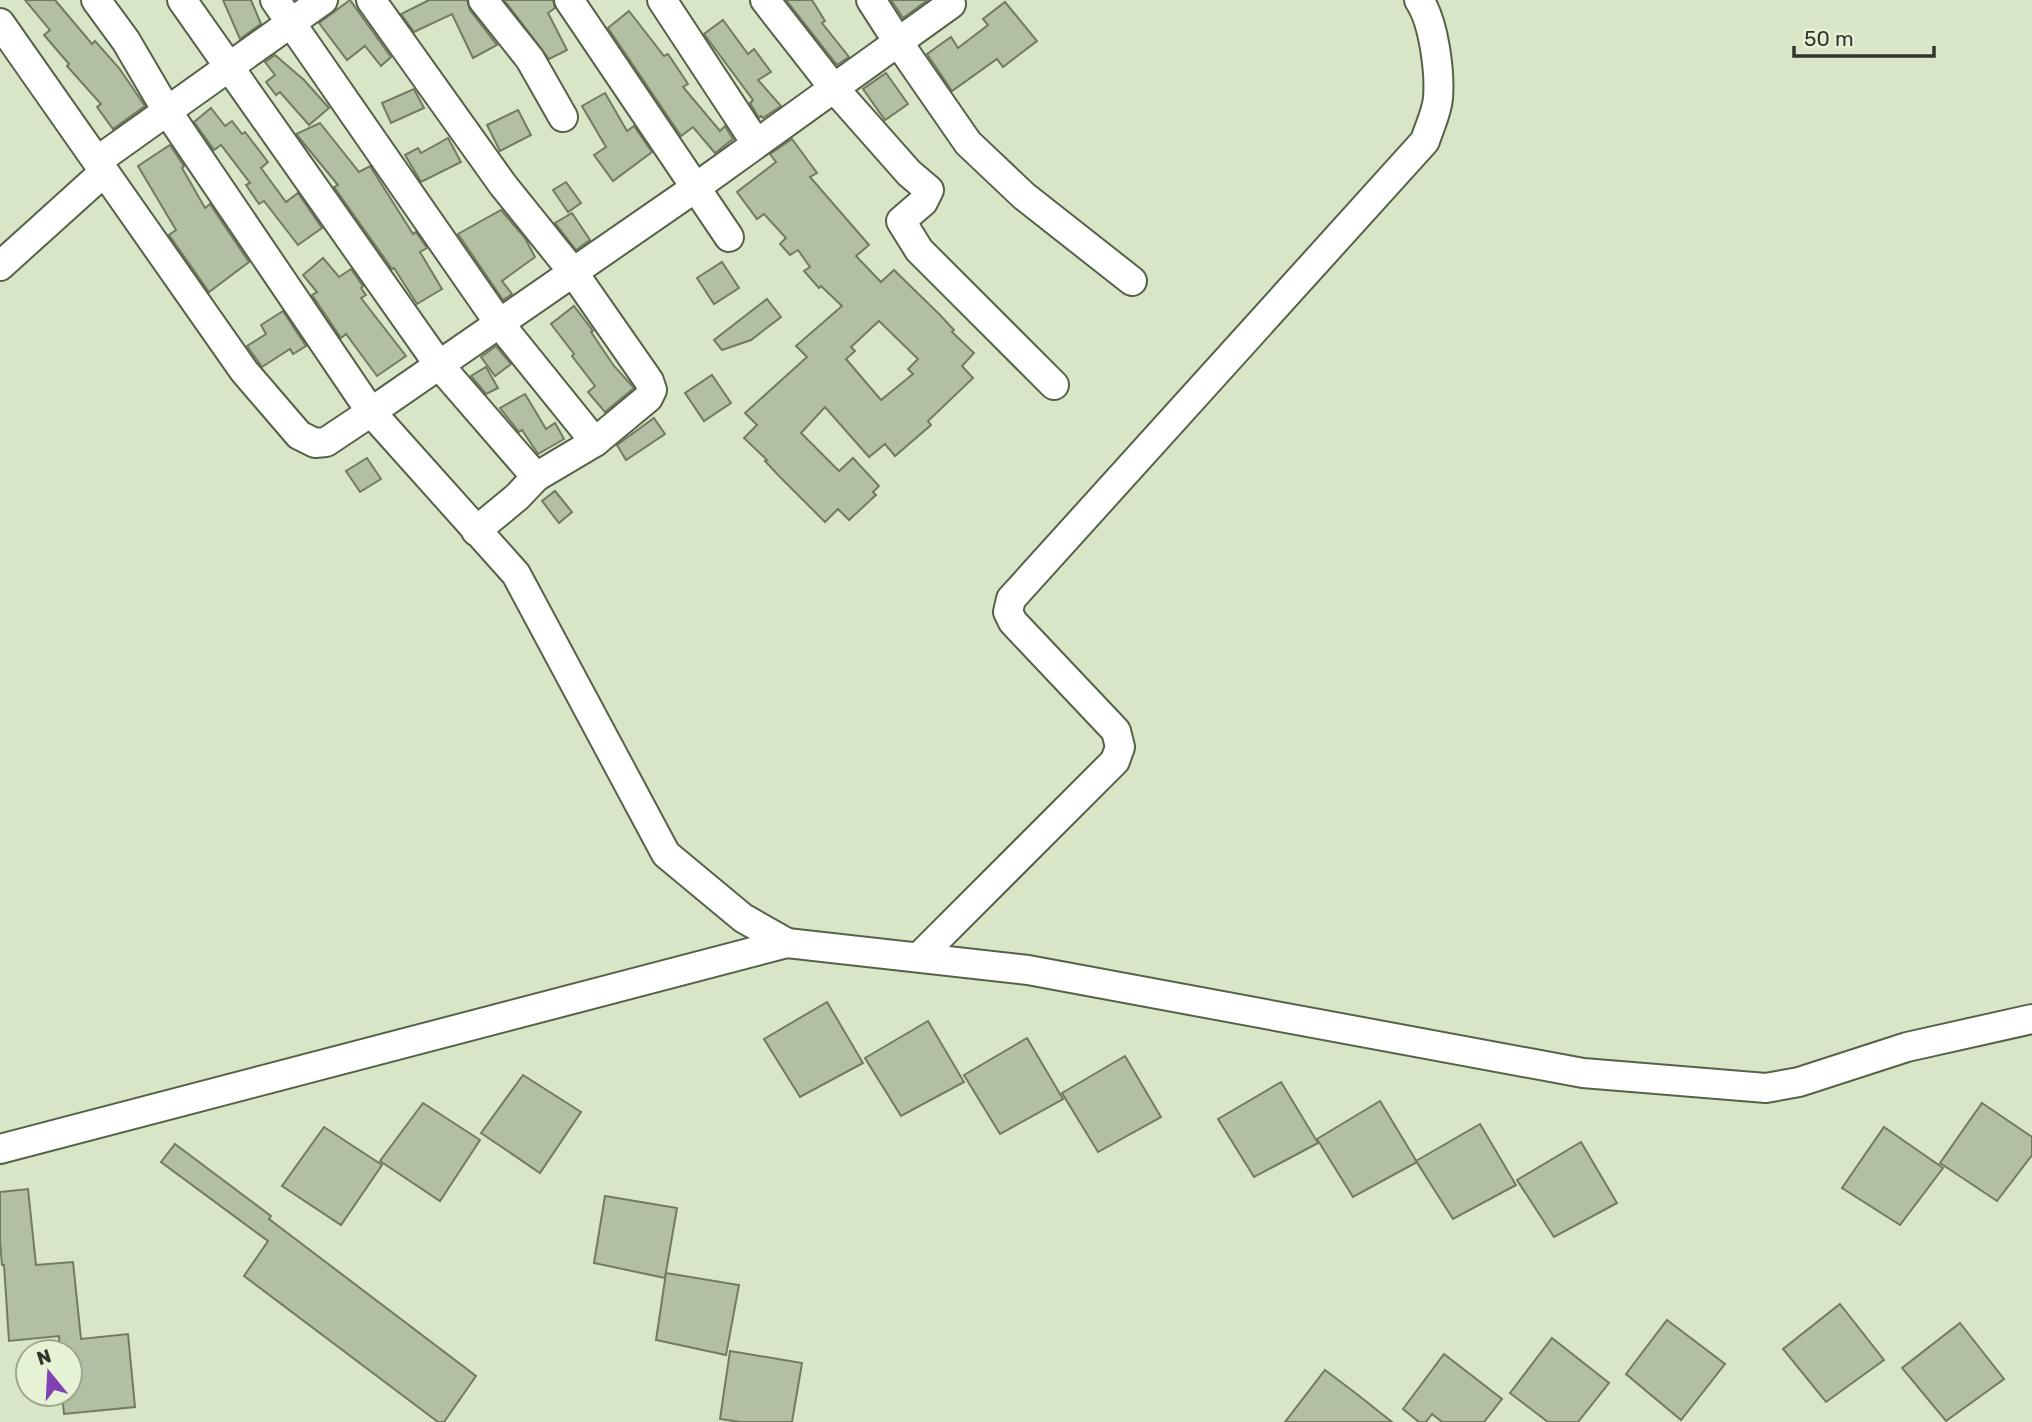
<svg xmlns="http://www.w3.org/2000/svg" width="2032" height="1422" font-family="Rubik,sans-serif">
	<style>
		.building { fill: #b2bfa2; stroke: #707b60; stroke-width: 2; fill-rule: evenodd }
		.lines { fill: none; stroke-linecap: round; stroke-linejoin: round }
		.minor-casing { stroke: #566248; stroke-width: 32 }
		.minor { stroke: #fff; stroke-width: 28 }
	</style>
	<rect width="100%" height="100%" fill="#d8e5c7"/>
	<!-- building -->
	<g class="building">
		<polygon points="25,0 55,0 92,44 95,41 119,68 145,106 113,129 97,107 101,104 67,66 69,64 44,35 50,30"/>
		<polygon points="223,0 251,0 261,24 240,39"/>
		<polygon points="350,0 391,57 381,66 365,46 347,60 319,23"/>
		<polygon points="429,0 467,0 470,10 497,45 473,58 452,14 414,32 401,14"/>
		<polygon points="504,0 553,0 555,8 548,13 567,50 549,59"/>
		<polygon points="786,0 812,0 825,21 822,23 849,57 837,65"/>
		<polygon points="891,0 928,0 903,18"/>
		<polygon points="1005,2 1037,41 1003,67 997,59 952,91 927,54 951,37 958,48 988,25 983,19"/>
		<polygon points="629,11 664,56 668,54 688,84 683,87 720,131 725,126 733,139 715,153 693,127 681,136 608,28"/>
		<polygon points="723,20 748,54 754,49 771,72 758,80 781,106 763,118 761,116 759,118 750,103 753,100 704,34"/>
		<polygon points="275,55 304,80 329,108 309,125 280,92 276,95 266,82 275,75 265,62"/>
		<polygon points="886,73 908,104 885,120 863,89"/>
		<polygon points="414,89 424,108 391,123 382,103"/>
		<polygon points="605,93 627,131 634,126 652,152 613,181 594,155 606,147 582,106"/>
		<polygon points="211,108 225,126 232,121 242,134 245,132 268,162 261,168 286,202 298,193 322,228 298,245 264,201 259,204 246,185 250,183 221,145 214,150 194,122"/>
		<polygon points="518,110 531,135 500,151 487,125"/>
		<polygon points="320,123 359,172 370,166 413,234 416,232 427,248 420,252 442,289 417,304 394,268 392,269 334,187 338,185 296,134"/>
		<polygon points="448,138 461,162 421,182 405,155 418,148 421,153"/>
		<path d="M792,139L817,173L810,177L869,245L856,256L881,282L894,270L940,315L954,330L952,332L974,353L962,366L973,378L928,421L931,425L895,456L885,444L869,457L825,407L801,433L839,471L853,458L879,486L873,492L876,495L849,520L838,509L825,522L779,476L765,461L767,460L744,438L757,425L745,413L807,357L796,346L842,306L821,286L819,288L804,271L810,267L798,250L790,255L780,244L786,238L764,214L757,219L737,192L776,162L770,154ZM879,321L918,359L908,369L913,374L881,400L846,359L855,351L851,347Z"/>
		<polygon points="170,145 184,166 182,168 205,208 210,204 249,262 209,292 169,235 176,230 138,166"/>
		<polygon points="566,182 581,203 568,212 553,190"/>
		<polygon points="501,210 525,238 535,257 502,281 512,294 503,300 458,234"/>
		<polygon points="572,213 590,240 576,250 555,223"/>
		<polygon points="323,258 339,277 351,269 363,286 361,288 366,295 361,298 406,356 377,376 346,334 341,338 312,295 317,292 303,275"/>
		<polygon points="722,262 739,288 714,304 697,278"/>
		<polygon points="767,299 781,317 751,340 722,350 714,340"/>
		<polygon points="574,306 593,331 591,332 614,366 634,388 605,412 588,392 595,386 572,356 574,354 551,324"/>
		<polygon points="283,311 306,346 293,354 290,349 262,367 247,346 266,334 261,325"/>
		<polygon points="496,346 511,364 495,376 481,357"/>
		<polygon points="486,367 498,388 486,394 471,376"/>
		<polygon points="712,375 731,403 704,421 685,393"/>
		<polygon points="525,394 546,429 555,423 564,439 538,454 522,430 519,432 500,408"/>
		<polygon points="654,418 665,434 626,460 617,445"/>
		<polygon points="367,458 381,479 360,492 346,471"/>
		<polygon points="555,491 572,512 559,523 542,501"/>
		<polygon points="827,1002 863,1063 800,1097 764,1039"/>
		<polygon points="928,1021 964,1082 901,1116 865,1058"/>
		<polygon points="1027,1038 1063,1099 1000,1134 964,1075"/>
		<polygon points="1125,1056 1161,1117 1098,1152 1062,1093"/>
		<polygon points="523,1075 581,1112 540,1173 481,1133"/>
		<polygon points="1281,1082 1318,1143 1254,1177 1218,1119"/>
		<polygon points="1380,1101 1417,1162 1353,1197 1317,1139"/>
		<polygon points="423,1103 480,1140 440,1201 380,1161"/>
		<polygon points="1982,1103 2032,1137 2032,1155 1997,1201 1940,1163"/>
		<polygon points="1480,1124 1516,1185 1453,1219 1416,1161"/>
		<polygon points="324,1127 382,1165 341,1225 282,1186"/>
		<polygon points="1884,1127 1943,1168 1900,1225 1842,1188"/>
		<polygon points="1581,1142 1617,1203 1554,1237 1517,1180"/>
		<polygon points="175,1144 271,1216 269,1219 476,1376 444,1422 438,1422 244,1276 268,1241 161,1162"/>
		<polygon points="28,1189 36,1265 73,1262 81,1339 128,1334 135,1407 64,1414 62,1394 70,1394 70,1352 60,1352 59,1336 9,1341 4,1265 2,1265 0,1241 0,1192"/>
		<polygon points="605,1196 677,1208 665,1278 594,1263"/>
		<polygon points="666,1273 739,1285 726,1355 656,1340"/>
		<polygon points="1840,1304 1884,1360 1826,1402 1783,1349"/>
		<polygon points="1667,1320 1725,1364 1681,1420 1626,1374"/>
		<polygon points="1960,1323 2004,1379 1946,1421 1902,1368"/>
		<polygon points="1552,1338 1609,1383 1578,1422 1548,1422 1510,1393"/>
		<polygon points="730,1351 802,1363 792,1422 740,1422 720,1419"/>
		<polygon points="1444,1354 1502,1399 1484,1422 1442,1422 1432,1414 1426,1422 1419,1422 1403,1409"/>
		<polygon points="1325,1370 1358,1395 1392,1422 1285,1422"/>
	</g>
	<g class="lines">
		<defs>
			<g id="minor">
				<polyline points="182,0 439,365 536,477"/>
				<polyline points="275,0 499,323 595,442"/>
				<polyline points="371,0 503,185 573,272 649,381 652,390 648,398 595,442 536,477 517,497 476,531"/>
				<polyline points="483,0 530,59 563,117"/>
				<polyline points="569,0 729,237"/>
				<polyline points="662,0 756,143"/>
				<polyline points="765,0 833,87 909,173 929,190 923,202 901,221 919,250 1054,385"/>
				<polyline points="871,0 898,42 968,143 1024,196 1132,281"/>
				<polyline points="0,23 244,371 299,435 315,443 326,442 371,412 167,111 126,41 96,0"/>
				<polyline points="97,161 323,0"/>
				<polyline points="0,266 103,173"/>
				<polyline points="787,943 743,918 666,854 516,574 371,412 695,188 951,4 949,0"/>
				<path d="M920,956L1115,761L1120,747L1116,731L1013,622L1008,612L1011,599L1425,141C1429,128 1437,112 1438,98C1440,72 1434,22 1419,0"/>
				<polyline points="0,1149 787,943 1028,970 1583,1073 1766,1088 1799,1082 1907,1047 2032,1019"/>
			</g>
		</defs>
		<!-- minor casing -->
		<use href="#minor" class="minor-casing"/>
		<!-- minor -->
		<use href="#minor" class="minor"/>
	</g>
	<!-- north arrow -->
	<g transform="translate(49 1373) rotate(342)"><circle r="33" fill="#e5f2d4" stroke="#9da790" stroke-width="2"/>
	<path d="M0-5L12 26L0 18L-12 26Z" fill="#8140b4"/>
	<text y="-10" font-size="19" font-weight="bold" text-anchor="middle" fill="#31362b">N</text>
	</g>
	<!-- scale -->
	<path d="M1794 46v10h140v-10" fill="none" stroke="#31362b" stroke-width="3.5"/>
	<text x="1804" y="46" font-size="21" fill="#31362b" stroke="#e5f2d4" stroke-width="5" paint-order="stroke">50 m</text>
</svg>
